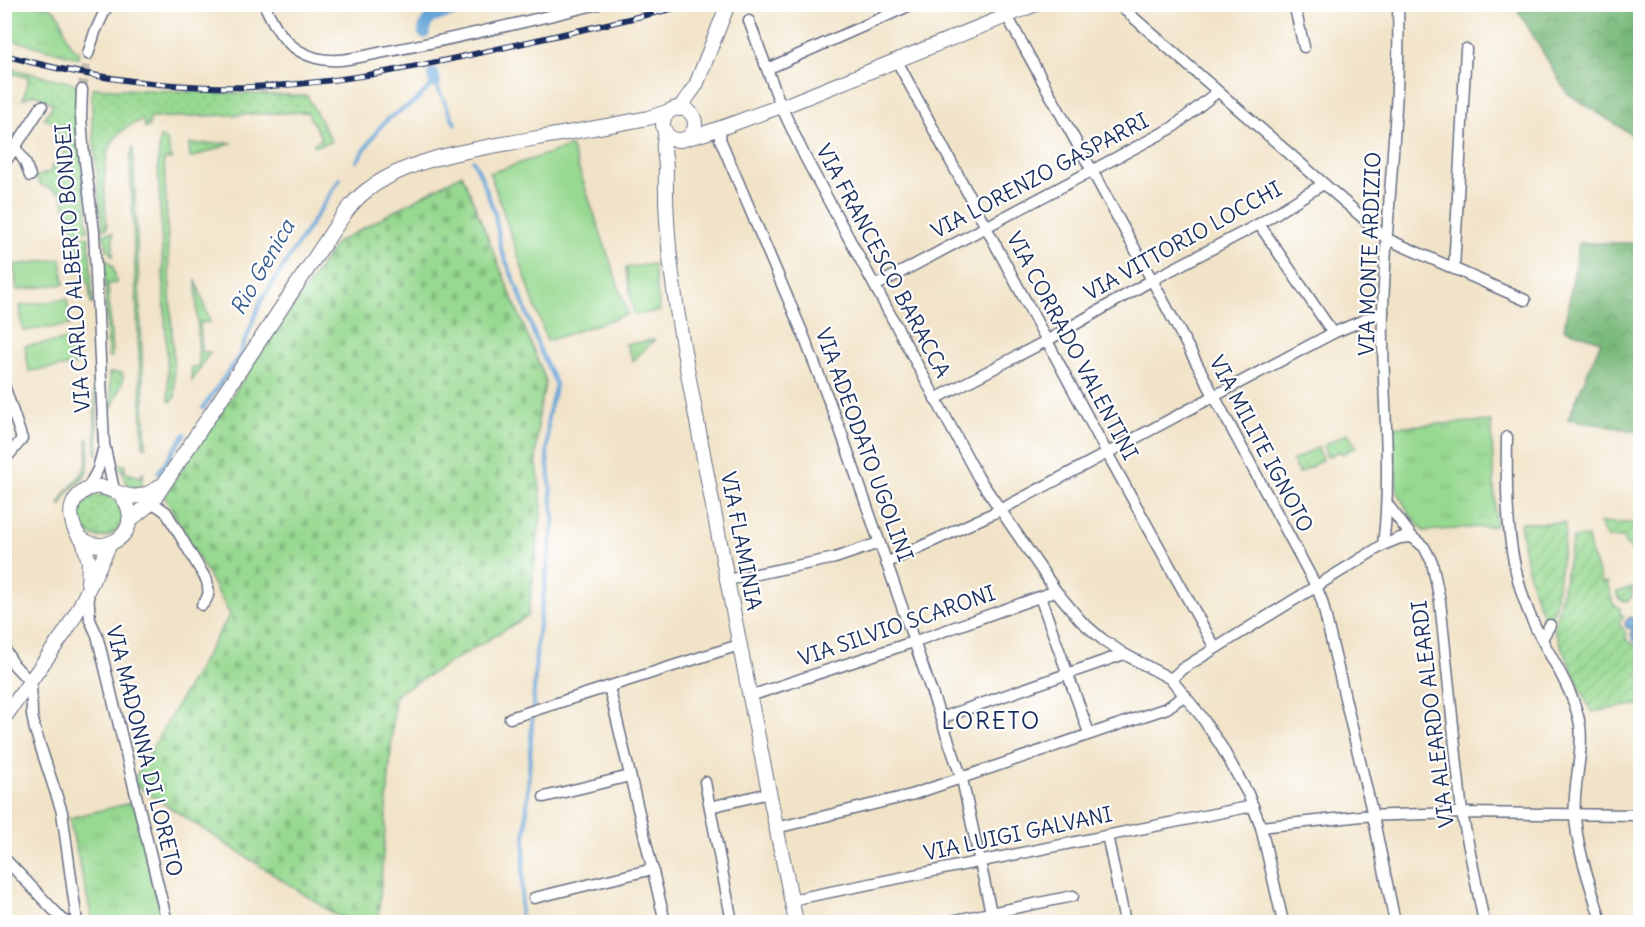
<svg xmlns="http://www.w3.org/2000/svg" width="1645" height="927" font-family="Delius,sans-serif">
	<style>
		.grass { fill: url(#grass-dots); stroke: #598477; stroke-width: 1.5 }
		.forest { fill: url(#forest-crowns); stroke: #4a746c; stroke-width: 1.5 }
		.cemetery { fill: url(#cemetery-stones); stroke: #598477; stroke-width: 1.5 }
		.park { fill: url(#park-tufts); stroke: #598477; stroke-width: 1.5 }
		.garden { fill: url(#garden-furrows); stroke: #598477; stroke-width: 1.5 }
		.pitch { fill: #97d990; stroke: #598477; stroke-width: 1.5 }
		.water { fill: url(#water-rules); stroke: #406a9b; stroke-width: 1.5 }
		.lines { fill: none; stroke-linecap: round; stroke-linejoin: round }
		.stream { stroke: #66a5d8; stroke-width: 4 }
		.canal { stroke: #66a5d8; stroke-width: 12 }
		.minor-tunnel { stroke: #c6bfb2; stroke-width: 10; stroke-dasharray: 10 5; stroke-linecap: butt }
		.minor-casing { stroke: #666e83; stroke-width: 13 }
		.tertiary-casing { stroke: #666e83; stroke-width: 16 }
		.minor { stroke: #fff; stroke-width: 10 }
		.tertiary { stroke: #fff; stroke-width: 14 }
		.rail-casing { stroke: #1b2f5e; stroke-width: 6 }
		.rail { stroke: #fff; stroke-width: 4; stroke-dasharray: 11; stroke-linecap: butt }
		.labels { text-anchor: middle; stroke-width: 4.5; stroke-linejoin: round; paint-order: stroke }
		.street-label { font-size: 21px; fill: #1b2f5e; stroke: #fff }
		.water-label { font-size: 22px; font-style: italic; fill: #395e8f; stroke: #fff }
		.quarter-label { font-size: 24px; letter-spacing: 1.5px; fill: #1b2f5e; stroke: #fff }
	</style>
	<defs>
		<pattern id="grass-dots" width="8" height="8" patternUnits="userSpaceOnUse" patternTransform="scale(1.5)"><rect width="8" height="8" fill="#97d990"/><path d="M2 2h.1M6 6h.1" fill="none" stroke="#82bb7f" stroke-width="1.8" stroke-linecap="round"/></pattern>
		<pattern id="forest-crowns" width="20" height="18" patternUnits="userSpaceOnUse" patternTransform="scale(1.5)"><rect width="20" height="18" fill="#79b97a"/><path d="M2 6a3 3 0 1 1 6 0M12 15a3 3 0 1 1 6 0" fill="none" stroke="#629767"/></pattern>
		<pattern id="cemetery-stones" width="16" height="16" patternUnits="userSpaceOnUse" patternTransform="scale(1.5)"><rect width="16" height="16" fill="#97d990"/><path d="M2 7V4a2 2 0 0 1 4 0v3zM10 15v-3a2 2 0 0 1 4 0v3z" fill="#82bb7f"/></pattern>
		<pattern id="park-tufts" width="24" height="20" patternUnits="userSpaceOnUse" patternTransform="scale(1.5)"><rect width="24" height="20" fill="#97d990"/><path d="M3 7l-1-3M5 7V3M7 7l1-3M15 17l-1-3M17 17v-4M19 17l1-3" fill="none" stroke="#82bb7f"/></pattern>
		<pattern id="garden-furrows" width="10" height="10" patternUnits="userSpaceOnUse" patternTransform="scale(1.5)"><rect width="10" height="10" fill="#97d990"/><path d="M-1 1l2-2M0 10L10 0M9 11l2-2" fill="none" stroke="#82bb7f"/></pattern>
		<pattern id="water-rules" width="6" height="5" patternUnits="userSpaceOnUse" patternTransform="scale(1.5)"><rect width="6" height="5" fill="#66a5d8"/><path d="M0 2.5h6" fill="none" stroke="#5387b2"/></pattern>
	</defs>
	<rect width="100%" height="100%" fill="#fff"/>
	<filter id="ink" filterUnits="userSpaceOnUse"><feTurbulence type="fractalNoise" baseFrequency=".0167" numOctaves="2"/><feDisplacementMap in="SourceGraphic" scale="12" xChannelSelector="R" yChannelSelector="G"/><feConvolveMatrix kernelMatrix="1 2 1 2 8 2 1 2 1" color-interpolation-filters="sRGB"/></filter>
	<filter id="wash" filterUnits="userSpaceOnUse"><feTurbulence type="fractalNoise" baseFrequency=".008" numOctaves="4" result="noise"/><feDisplacementMap in="SourceGraphic" scale="24" xChannelSelector="R" yChannelSelector="G"/><feGaussianBlur stdDeviation="1.35" result="paint"/><feColorMatrix in="noise" values="0 0 0 0 0 0 0 0 0 0 0 0 0 0 0 0 0 1.4 0 .05"/><feComposite in="paint" operator="in"/></filter>
	<g filter="url(#wash)">
		<rect width="100%" height="100%" fill="#f1e3c7"/>
		<!-- grass -->
		<g class="grass">
			<polygon points="4,67 77,84 88,230 73,233 61,193 41,185 35,177 52,171 51,166 67,161 53,122 44,119 53,104 35,94 23,99 29,78 5,71"/>
			<path d="M92,88L307,96L332,142L315,146L314,143L322,139L307,112L150,118L149,127L145,128L143,120C137,122 131,124 126,128C96,146 105,199 107,228L102,229L92,119Z"/>
			<polygon points="160,137 166,139 172,159 164,159 175,397 171,402 169,401 158,163"/>
			<polygon points="233,143 190,158 189,144"/>
			<polygon points="133,147 146,447 143,445 130,157"/>
			<polygon points="103,233 113,233 113,256 107,249"/>
			<polygon points="89,236 93,304 91,304 89,287 75,238"/>
			<polygon points="104,257 113,266 117,283 108,284 112,357 108,357"/>
			<polygon points="196,280 210,322 200,323 202,352 210,352 192,381 191,367 199,366"/>
			<polygon points="109,373 122,373 123,380 112,408"/>
			<polygon points="94,388 96,388 98,455 96,455"/>
			<polygon points="1348,433 1356,447 1342,454 1340,451 1327,457 1323,446"/>
			<path d="M87,439H89C89,452 91,469 82,479C71,490 67,490 61,506L59,505C65,486 83,480 86,464C88,456 87,447 87,439Z"/>
			<polygon points="1318,447 1322,460 1299,474 1292,461"/>
			<polygon points="114,448 116,448 117,464 126,465 124,472 140,477 144,471 141,487 133,487 127,484 122,471 124,469 115,468"/>
			<circle cx="101" cy="516" r="21"/>
		</g>
		<!-- forest -->
		<g class="forest">
			<polygon points="1515,5 1627,5 1640,14 1640,140 1567,93"/>
			<polygon points="1579,243 1640,243 1640,432 1568,419 1601,341 1564,329"/>
		</g>
		<!-- cemetery -->
		<polygon class="cemetery" points="462,174 546,381 539,411 536,454 542,507 528,616 395,695 378,922 347,922 132,783 230,614 164,496 336,243"/>
		<!-- park -->
		<g class="park">
			<path d="M4,5C17,4 31,2 43,5C70,10 60,46 79,51L78,58L5,38Z"/>
			<polygon points="654,340 633,361 626,344"/>
			<polygon points="1491,421 1496,526 1424,531 1410,515 1397,491 1391,427"/>
			<polygon points="135,802 163,922 93,922 69,818"/>
		</g>
		<!-- garden -->
		<g class="garden">
			<path d="M1520,523H1565V535L1555,606L1549,623C1530,599 1525,554 1520,523Z"/>
			<polygon points="1599,523 1640,523 1640,565 1636,554 1633,554 1629,546 1625,545 1624,538 1607,538"/>
			<polygon points="1580,537 1588,537 1592,556 1602,583 1607,582 1613,604 1620,608 1620,613 1624,616 1620,621 1620,626 1627,633 1625,636 1629,642 1640,647 1640,704 1591,712 1554,630 1573,538"/>
			<polygon points="1632,587 1632,596 1629,600 1623,601 1618,598 1617,592"/>
		</g>
		<!-- pitch -->
		<g class="pitch">
			<polygon points="571,146 628,314 547,341 490,173"/>
			<polygon points="61,259 64,284 17,290 14,265"/>
			<polygon points="653,264 660,311 634,315 626,268"/>
			<polygon points="67,299 70,325 23,331 20,306"/>
			<polygon points="73,339 76,365 29,371 25,346"/>
		</g>
		<!-- water -->
		<polygon class="water" points="1630,617 1636,620 1637,627 1640,627 1640,622 1640,642 1634,641 1631,635 1632,630 1625,626 1625,622"/>
		<g class="lines">
			<!-- stream -->
			<g class="stream">
				<polyline points="473,160 481,176 495,214 501,249 521,297 539,348 556,384 548,416 547,457 554,520 537,640 520,922"/>
				<polyline points="357,161 379,128 389,118 413,103 435,82 455,124"/>
				<polyline points="203,408 239,356 261,301 340,179"/>
				<polyline points="158,473 185,434"/>
			</g>
			<!-- canal -->
			<g class="canal">
				<polyline points="424,33 425,26 430,18 475,4"/>
				<polyline points="433,74 435,82"/>
			</g>
		</g>
	</g>
	<g filter="url(#ink)">
		<g class="lines">
			<!-- minor-tunnel -->
			<polyline class="minor-tunnel" points="82,90 88,54"/>
			<defs>
				<g id="minor">
					<path d="M264,4C276,30 287,50 316,58C338,64 362,56 384,52C456,39 527,21 599,4"/>
					<polyline points="1118,4 1387,239 1525,300"/>
					<polyline points="1294,4 1304,47"/>
					<polyline points="1007,16 1152,280 1316,586 1322,601 1373,816 1395,922"/>
					<polyline points="749,21 781,106 805,157 978,477 1056,591 1081,621 1102,639 1124,654 1171,679 1201,716 1221,746 1248,794 1261,827 1283,922"/>
					<polyline points="88,54 95,32 108,4"/>
					<polyline points="897,61 1107,453 1215,648"/>
					<polyline points="767,69 913,4"/>
					<polyline points="82,90 81,116 83,146 94,232 104,444 114,490"/>
					<polyline points="721,128 720,139 803,334 841,432 962,779 993,922"/>
					<polyline points="15,147 25,162 30,176"/>
					<polyline points="4,164 42,106"/>
					<polyline points="1259,224 1333,333"/>
					<polyline points="1454,269 1466,49"/>
					<polyline points="875,286 1172,128 1217,92"/>
					<polyline points="4,385 22,439 4,461"/>
					<polyline points="935,399 1048,340 1152,280 1259,224 1323,184"/>
					<path d="M1507,437C1506,497 1506,557 1529,613C1544,650 1573,685 1580,725C1584,756 1572,786 1575,816C1577,852 1592,887 1601,922"/>
					<polyline points="88,488 98,469 103,450"/>
					<path d="M152,502L166,512L207,581C209,591 210,597 202,605"/>
					<polyline points="1388,505 1412,537"/>
					<path d="M1383,545C1393,466 1381,388 1383,309C1386,207 1401,106 1398,4"/>
					<polyline points="886,563 1000,510 1333,333 1383,312"/>
					<polyline points="727,580 835,558 879,543"/>
					<polyline points="88,591 90,620 97,635 167,922"/>
					<polyline points="1040,597 1089,733"/>
					<polyline points="1542,639 1550,625"/>
					<polyline points="4,648 14,665 31,683 32,715 35,730 62,812 77,922"/>
					<polyline points="1171,679 1182,669 1383,545 1400,538 1412,537 1424,547 1432,562 1440,601 1462,813 1484,922"/>
					<polyline points="609,687 665,922"/>
					<polyline points="750,696 913,642 1056,591"/>
					<polyline points="510,718 739,645"/>
					<polyline points="941,718 1124,654"/>
					<polyline points="705,782 732,922"/>
					<polyline points="544,797 630,776"/>
					<polyline points="710,807 769,793"/>
					<polyline points="1261,827 1362,816 1457,813 1640,815"/>
					<polyline points="776,828 911,795 1167,708 1185,695"/>
					<polyline points="1107,835 1125,922"/>
					<polyline points="4,858 64,921 68,922"/>
					<polyline points="534,898 653,869"/>
					<polyline points="791,900 1253,806"/>
					<polyline points="946,922 1073,896"/>
				</g>
				<g id="tertiary">
					<circle cx="679" cy="124" r="16"/>
					<polyline points="679,109 696,85 728,4"/>
					<path d="M666,134C661,147 666,156 666,169C664,251 680,331 695,411C727,582 760,752 796,922"/>
					<path d="M687,138C722,130 754,114 789,104L1036,4"/>
					<path d="M121,495C123,499 127,503 128,507C141,545 80,563 72,520C70,511 72,502 79,495C107,469 123,516 160,486"/>
					<path d="M129,521L152,502L336,226C345,213 354,200 366,191C410,157 473,150 526,140C567,133 607,126 648,118L670,111"/>
					<polyline points="83,540 89,562 88,583"/>
					<polyline points="4,718 66,631 79,608 110,544"/>
				</g>
			</defs>
			<!-- minor casing -->
			<use href="#minor" class="minor-casing"/>
			<!-- tertiary casing -->
			<use href="#tertiary" class="tertiary-casing"/>
			<!-- minor -->
			<use href="#minor" class="minor"/>
			<!-- tertiary -->
			<use href="#tertiary" class="tertiary"/>
			<defs>
				<path id="rail" d="M4,55C72,74 140,85 210,87C310,90 409,69 506,47C568,33 630,19 692,4"/>
			</defs>
			<!-- rail casing -->
			<use href="#rail" class="rail-casing"/>
			<!-- rail -->
			<use href="#rail" class="rail"/>
		</g>
	</g>
	<g class="labels">
		<!-- street labels -->
		<g class="street-label">
			<text transform="translate(1040 176) rotate(-28)" y="7">VIA LORENZO GASPARRI</text>
			<text transform="translate(1183 241) rotate(-29)" y="7">VIA VITTORIO LOCCHI</text>
			<text transform="translate(1370 254) rotate(-88)" y="7">VIA MONTE ARDIZIO</text>
			<text transform="translate(883 261) rotate(62)" y="7">VIA FRANCESCO BARACCA</text>
			<text transform="translate(73 268) rotate(-94)" y="7">VIA CARLO ALBERTO BONDEI</text>
			<text transform="translate(1072 346) rotate(62)" y="7">VIA CORRADO VALENTINI</text>
			<text transform="translate(1261 444) rotate(62)" y="7">VIA MILITE IGNOTO</text>
			<text transform="translate(864 445) rotate(70)" y="7">VIA ADEODATO UGOLINI</text>
			<text transform="translate(741 541) rotate(79)" y="7">VIA FLAMINIA</text>
			<text transform="translate(897 626) rotate(-19)" y="7">VIA SILVIO SCARONI</text>
			<text transform="translate(1433 714) rotate(-97)" y="7">VIA ALEARDO ALEARDI</text>
			<text transform="translate(144 751) rotate(76)" y="7">VIA MADONNA DI LORETO</text>
			<text transform="translate(1018 834) rotate(-12)" y="7">VIA LUIGI GALVANI</text>
		</g>
		<!-- water labels -->
		<g class="water-label">
			<text transform="translate(262 267) rotate(-60)" y="8">Rio Genica</text>
		</g>
		<!-- quarter labels -->
		<g class="quarter-label">
			<text x="991" y="729">LORETO</text>
		</g>
	</g>
	<!-- margin -->
	<rect width="1645" height="927" fill="none" stroke="#fff" stroke-width="24"/>
</svg>
